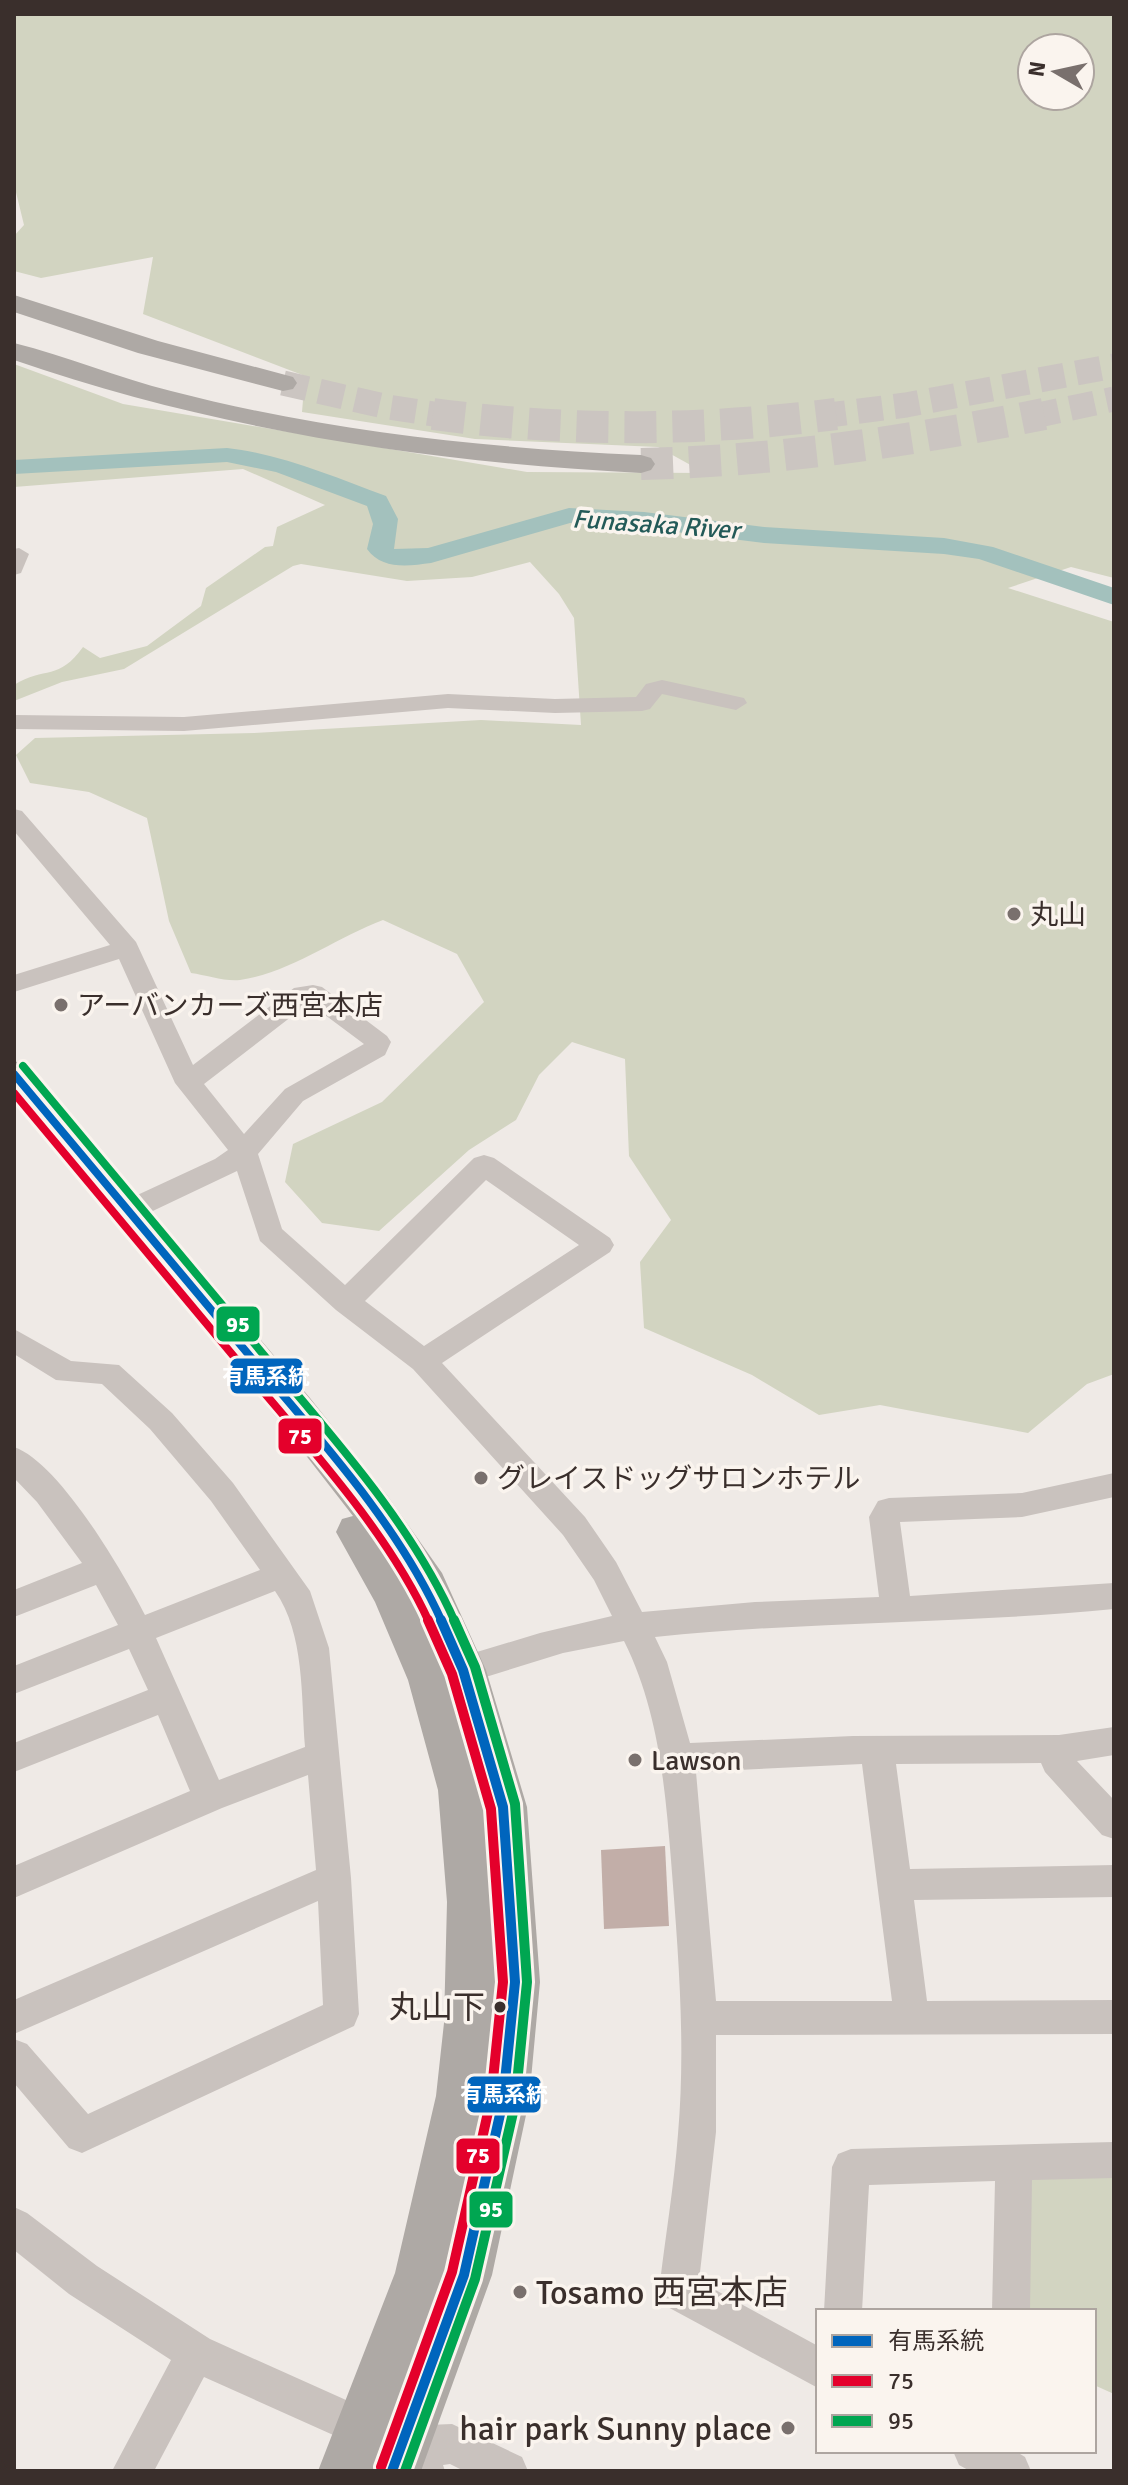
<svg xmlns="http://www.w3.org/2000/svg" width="1128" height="2485" font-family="Signika,'Noto Sans JP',sans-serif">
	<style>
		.green { fill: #d2d4c1; fill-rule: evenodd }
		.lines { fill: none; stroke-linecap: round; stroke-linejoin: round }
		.river { fill: #a3c1bd; fill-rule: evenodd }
		.building { fill: #c2aea8 }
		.highway-tunnel-far1 { stroke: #cbc5c1; stroke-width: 25; stroke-dasharray: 25 12; stroke-linecap: butt }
		.highway-tunnel { stroke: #cbc5c1; stroke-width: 32; stroke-dasharray: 32 16; stroke-linecap: butt }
		.minor { fill: #c9c2be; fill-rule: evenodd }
		.highway { fill: #aea9a5; fill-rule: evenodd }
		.bus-1-far1-casing { stroke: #faf4ee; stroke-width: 14 }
		.bus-1-casing { stroke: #faf4ee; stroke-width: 16 }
		.bus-2-far1-casing { stroke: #faf4ee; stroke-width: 14 }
		.bus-2-casing { stroke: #faf4ee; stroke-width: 16 }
		.bus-3-far1-casing { stroke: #faf4ee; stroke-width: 14 }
		.bus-3-casing { stroke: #faf4ee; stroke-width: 16 }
		.bus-1-far1 { stroke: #0065bd; stroke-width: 8 }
		.bus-1 { stroke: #0065bd; stroke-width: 10 }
		.bus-2-far1 { stroke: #e4002b; stroke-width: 8 }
		.bus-2 { stroke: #e4002b; stroke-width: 10 }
		.bus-3-far1 { stroke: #00a651; stroke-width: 8 }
		.bus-3 { stroke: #00a651; stroke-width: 10 }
		.poi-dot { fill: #79706d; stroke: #faf4ee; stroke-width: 3 }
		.bus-dot { fill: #3a2f2c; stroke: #faf4ee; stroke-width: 3 }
		.labels { text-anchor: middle; stroke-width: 7; stroke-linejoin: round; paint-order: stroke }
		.far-water-label { font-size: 26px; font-style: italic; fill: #235a58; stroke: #faf4ee }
		.poi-label { font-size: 28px; fill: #3a2f2c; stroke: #faf4ee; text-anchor: start }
		.near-bus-label { font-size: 32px; fill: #3a2f2c; stroke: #faf4ee; text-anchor: end }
		.near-poi-label { font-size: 34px; fill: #3a2f2c; stroke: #faf4ee; text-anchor: start }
		.line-badge { stroke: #faf4ee; stroke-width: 3 }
		.badge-label { font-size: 22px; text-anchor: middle; font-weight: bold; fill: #fff }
	</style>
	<rect width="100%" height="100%" fill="#efeae6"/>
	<!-- green -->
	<g class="green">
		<path d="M14,14H1114V578L1071,567L1008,588L1114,622V1374L1087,1384L1028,1433L880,1405L819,1415L752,1375L644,1328L640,1262L671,1220L629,1156L625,1059L572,1042L539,1075L516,1120L469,1150L379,1231L322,1223L285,1182L293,1144L382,1102L484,1002L457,954L383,920C335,938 292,972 240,980C226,982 206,975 191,973L169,921L147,818L89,792L30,783L16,755L35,738L254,733L481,720L581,725L574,618L559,594L530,562L472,577L407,581L301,564L293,566L124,669L62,682L14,701V685C45,666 59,681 83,647L100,658L147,646L201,606L206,588L265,547L273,546L277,527L325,505L243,469L14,487V364L123,404L527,472L705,473L658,447L475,439L302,412L305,376L143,314L153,257L41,278L14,271V236L24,225L14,184ZM1032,48H1080V96H1032Z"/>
		<polygon points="1114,2175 1114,2394 1094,2385 1094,2311 1025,2311 1029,2178"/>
	</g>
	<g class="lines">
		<!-- river -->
		<path class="river" d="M227,448C282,454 334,477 386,496L398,519L394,549L428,548L569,508L644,512L764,527L944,538L993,547L1114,588V605L979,559L944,554L764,543L644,528L570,523L431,563C408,566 382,570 367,549L373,524L367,506L276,472L227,462L14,474V460Z"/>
	</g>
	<!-- building -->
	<polygon class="building" points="665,1846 669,1926 604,1929 601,1850"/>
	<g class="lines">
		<!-- highway-tunnel-far1 -->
		<g class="highway-tunnel-far1">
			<polyline points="283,383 388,407 447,416"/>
			<polyline points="821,416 906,405 1114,366"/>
			<polyline points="1034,416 1114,399"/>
		</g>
		<!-- highway-tunnel -->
		<g class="highway-tunnel">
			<path d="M433,414C567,432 702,431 836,414"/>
			<path d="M641,464C778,461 910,441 1044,414"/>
		</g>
		<!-- minor -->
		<g class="minor">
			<polygon points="19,548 29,554 21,573 14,575 14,549"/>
			<polygon points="662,680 744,698 747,703 736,710 662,694 650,709 642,711 555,713 448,708 184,731 14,729 14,715 184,717 448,694 555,699 636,697 646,684"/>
			<path d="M14,809L22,811L136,942L193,1065L294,988L313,985L322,987L387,1036L391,1042L385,1055L303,1101L258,1154L282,1229L345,1285L474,1158L484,1155L494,1158L610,1238L614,1245L610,1252L442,1363L585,1517L616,1562L642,1612L755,1602L879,1597L869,1517L878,1501L889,1498L1022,1493L1114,1473V1497L1022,1517L900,1522L910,1596L1114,1583V1609C961,1624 807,1621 655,1637L667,1662L690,1743L853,1736L1059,1735L1114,1727V1755L1077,1761L1114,1800V1839L1102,1835L1045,1772L1041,1763L896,1764L910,1869L1114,1865V1897L914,1900L927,2001L1114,2000V2034L716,2035V2132L699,2281L818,2346V2388L664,2305L659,2291C665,2239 674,2186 678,2134C686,2043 678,1950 671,1860C665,1785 658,1709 624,1641L563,1653L447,1689L436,1685L431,1675L436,1665L447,1661L540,1633L612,1616L594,1580L563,1535L413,1369L336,1310L260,1241L237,1171L138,1218L128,1221L118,1218L114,1211L118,1204L215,1159L228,1150L175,1083L119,959L14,992V975L110,945L14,831ZM309,1003L364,1044L285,1089L244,1134L204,1084ZM486,1180L579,1245L424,1346L365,1301ZM862,1764L892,2001H716L696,1772Z"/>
			<path d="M14,1329L71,1361L119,1365L172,1413L233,1483L310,1591L329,1648L351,1878L359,2014L354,2026L82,2153L69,2148L14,2083V2039L27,2044L88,2114L323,2005L318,1901L14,2034V2000L316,1870L308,1775L222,1808L14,1898V1866L190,1791L158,1715L14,1772V1743L148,1690L129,1649L14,1694V1666L118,1625L96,1585L14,1617V1590L82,1563L37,1502L14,1478V1447C59,1462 123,1572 145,1615L260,1570L211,1501L150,1429L102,1384L56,1380L14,1354ZM275,1591C305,1634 301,1697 305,1747L219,1780L156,1638Z"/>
			<polygon points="1114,2142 1114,2178 1032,2180 1030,2311 992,2311 995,2181 869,2185 862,2311 824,2311 832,2167 838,2154 851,2149"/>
			<polygon points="14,2207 27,2213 97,2266 210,2339 404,2426 452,2424 522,2457 528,2471 464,2471 450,2464 443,2465 445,2471 398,2471 389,2460 204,2377 154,2471 112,2471 171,2360 69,2294 14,2250"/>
			<polygon points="953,2451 1015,2451 1025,2457 1031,2471 970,2471 959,2465"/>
		</g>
		<!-- highway -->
		<g class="highway">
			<polygon points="14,295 158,341 293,377 297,383 293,389 283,391 138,353 14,312"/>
			<path d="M14,343C67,356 118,378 171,391C325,431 483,448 641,455L651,458L655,464L651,470L641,473C427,462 217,430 14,360Z"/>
			<polygon points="14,1061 27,1065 310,1398 387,1495 442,1573 486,1670 527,1807 540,1982 529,2101 492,2275 421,2471 318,2471 395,2273 436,2096 444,2023 447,1902 438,1790 408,1680 375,1602 336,1532 342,1519 353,1516 280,1422 14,1099"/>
		</g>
		<defs>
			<path id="bus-1-far1" d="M14,1074C96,1172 177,1269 259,1367C325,1445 400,1528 442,1622"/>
			<polyline id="bus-1" points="392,2471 464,2275 503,2101 515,1982 503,1807 463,1670 441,1620"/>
			<path id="bus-2-far1" d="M14,1093C93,1188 172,1282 251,1377C313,1451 389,1534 429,1622"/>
			<polyline id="bus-2" points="381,2467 452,2272 491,2099 503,1982 491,1809 452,1674 428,1620"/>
			<path id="bus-3-far1" d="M23,1066C105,1164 187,1262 268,1360C336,1441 412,1525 455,1622"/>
			<polyline id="bus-3" points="405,2471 475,2279 515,2104 527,1982 515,1804 475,1667 454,1620"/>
		</defs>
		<!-- bus-1-far1 casing -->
		<use href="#bus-1-far1" class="bus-1-far1-casing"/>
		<!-- bus-1 casing -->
		<use href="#bus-1" class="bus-1-casing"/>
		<!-- bus-2-far1 casing -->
		<use href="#bus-2-far1" class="bus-2-far1-casing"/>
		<!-- bus-2 casing -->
		<use href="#bus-2" class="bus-2-casing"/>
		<!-- bus-3-far1 casing -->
		<use href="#bus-3-far1" class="bus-3-far1-casing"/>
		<!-- bus-3 casing -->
		<use href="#bus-3" class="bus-3-casing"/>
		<!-- bus-1-far1 -->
		<use href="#bus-1-far1" class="bus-1-far1"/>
		<!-- bus-1 -->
		<use href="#bus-1" class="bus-1"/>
		<!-- bus-2-far1 -->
		<use href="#bus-2-far1" class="bus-2-far1"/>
		<!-- bus-2 -->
		<use href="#bus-2" class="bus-2"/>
		<!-- bus-3-far1 -->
		<use href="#bus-3-far1" class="bus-3-far1"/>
		<!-- bus-3 -->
		<use href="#bus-3" class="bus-3"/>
	</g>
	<!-- markers -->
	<g class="poi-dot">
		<circle cx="1014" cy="914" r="8"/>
		<circle cx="61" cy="1005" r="8"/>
		<circle cx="481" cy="1478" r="8"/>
		<circle cx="635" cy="1760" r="8"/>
		<circle cx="520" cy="2292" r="8"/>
		<circle cx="788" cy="2428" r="8"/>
	</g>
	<circle class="bus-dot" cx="500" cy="2007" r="7"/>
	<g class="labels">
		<!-- far-water labels -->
		<g class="far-water-label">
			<text transform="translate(656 524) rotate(4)" y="9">Funasaka River</text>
		</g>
		<!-- poi labels -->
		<g class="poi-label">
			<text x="1030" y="924">丸山</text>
			<text x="77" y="1015">アーバンカーズ西宮本店</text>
			<text x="497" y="1488">グレイスドッグサロンホテル</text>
			<text x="651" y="1770">Lawson</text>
		</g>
		<!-- near-bus labels -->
		<g class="near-bus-label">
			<text x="485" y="2018">丸山下</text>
		</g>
		<!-- near-poi labels -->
		<g class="near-poi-label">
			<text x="536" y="2304">Tosamo 西宮本店</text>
			<text x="772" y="2440" text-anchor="end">hair park Sunny place</text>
		</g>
	</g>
	<g class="line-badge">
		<rect x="215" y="1305" width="46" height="38" rx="8" fill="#00a651"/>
		<rect x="229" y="1357" width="75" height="38" rx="8" fill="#0065bd"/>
		<rect x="277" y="1417" width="46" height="38" rx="8" fill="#e4002b"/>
		<rect x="466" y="2075" width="76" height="39" rx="8" fill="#0065bd"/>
		<rect x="455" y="2137" width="46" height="38" rx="8" fill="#e4002b"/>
		<rect x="468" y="2190" width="46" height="39" rx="8" fill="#00a651"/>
	</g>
	<g class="badge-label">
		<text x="238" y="1332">95</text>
		<text x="266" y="1384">有馬系統</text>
		<text x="300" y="1444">75</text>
		<text x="504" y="2102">有馬系統</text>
		<text x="478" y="2163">75</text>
		<text x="491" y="2217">95</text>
	</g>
	<!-- border -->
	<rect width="1128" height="2485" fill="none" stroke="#3a2f2c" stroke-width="32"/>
	<!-- legend -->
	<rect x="816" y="2309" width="280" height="144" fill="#faf4ee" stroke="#ada5a0" stroke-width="2"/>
	<rect x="832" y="2335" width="40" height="12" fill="#0065bd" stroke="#ada5a0" stroke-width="2"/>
	<text x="888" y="2349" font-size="24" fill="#3a2f2c">有馬系統</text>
	<rect x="832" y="2375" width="40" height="12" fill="#e4002b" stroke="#ada5a0" stroke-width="2"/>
	<text x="888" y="2389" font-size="24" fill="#3a2f2c">75</text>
	<rect x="832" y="2415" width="40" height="12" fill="#00a651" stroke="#ada5a0" stroke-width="2"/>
	<text x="888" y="2429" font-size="24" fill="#3a2f2c">95</text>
	<!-- north arrow -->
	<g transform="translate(1056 72) rotate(279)"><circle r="38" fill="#faf4ee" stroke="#ada5a0" stroke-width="2"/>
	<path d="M0-6L14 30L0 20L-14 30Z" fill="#79706d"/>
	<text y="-12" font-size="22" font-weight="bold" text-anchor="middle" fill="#3a2f2c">N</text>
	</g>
</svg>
